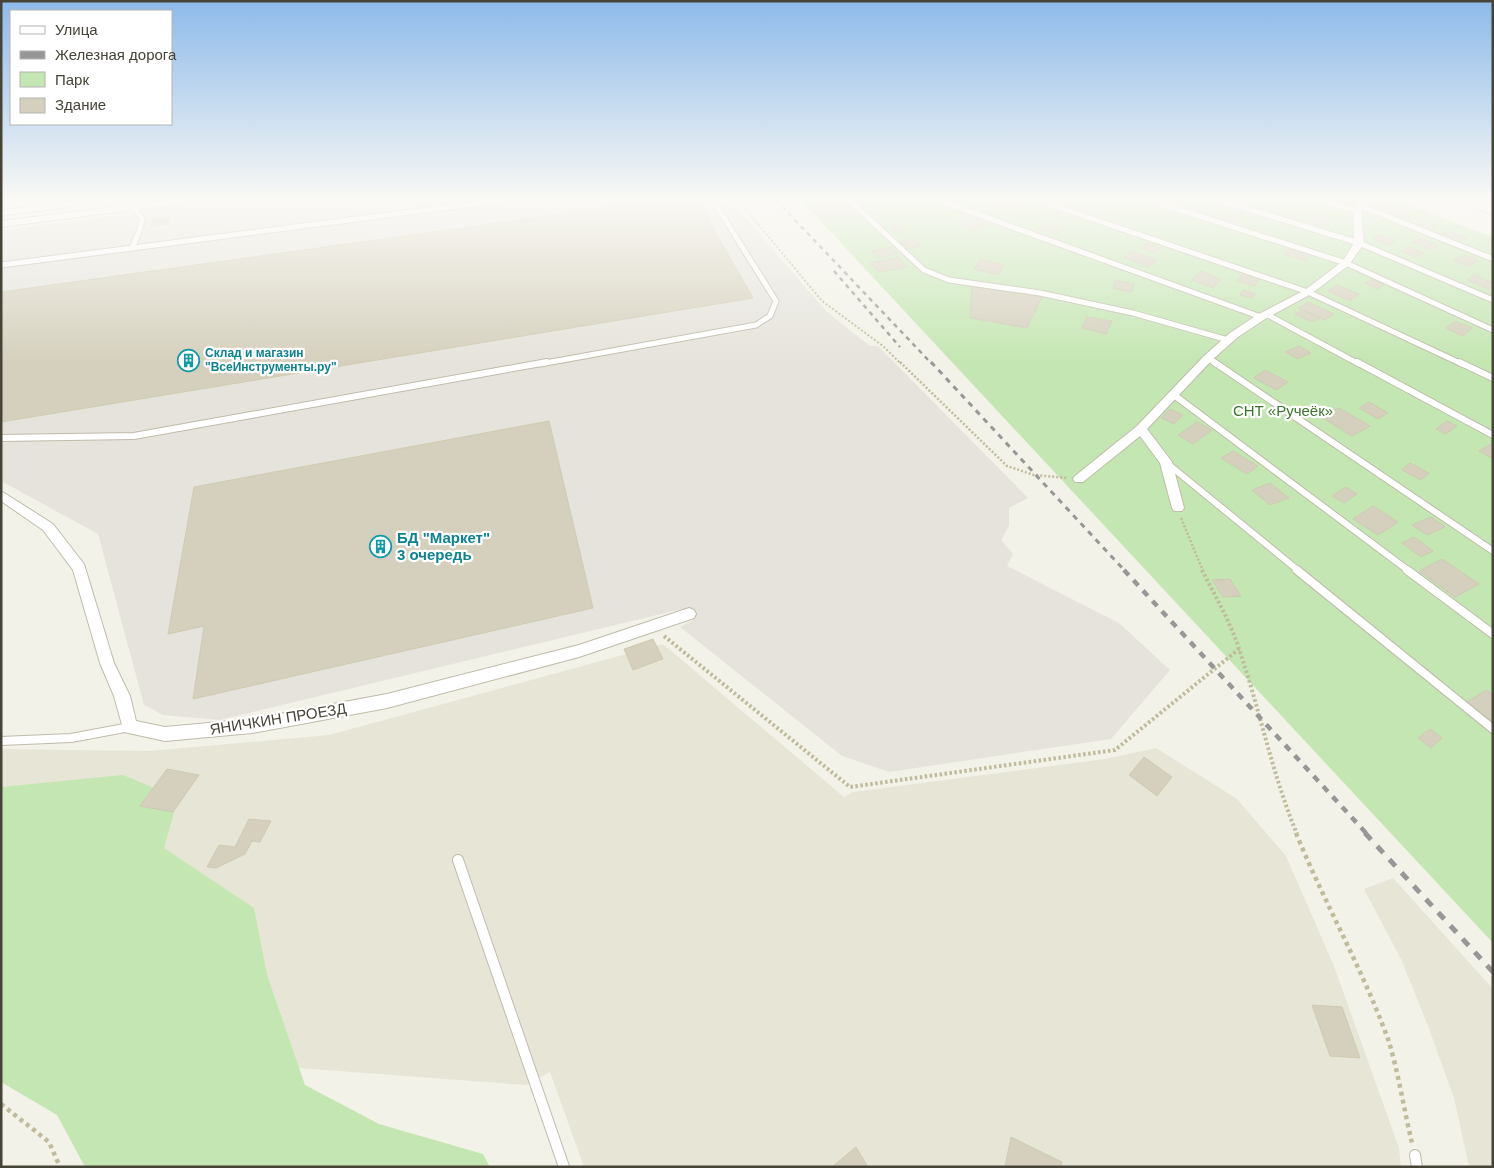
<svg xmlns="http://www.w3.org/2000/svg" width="1494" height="1168" font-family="Arial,sans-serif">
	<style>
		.residential { fill: #e7e5d6 }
		.industrial { fill: #e6e3dc }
		.green { fill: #c4e6b2 }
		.building { fill: #d5d0bd; stroke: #cfcab1 }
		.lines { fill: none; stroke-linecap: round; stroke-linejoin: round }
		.service-far3-casing { stroke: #bfbcab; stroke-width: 7 }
		.service-far2-casing { stroke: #bfbcab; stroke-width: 8 }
		.service-far1-casing { stroke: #bfbcab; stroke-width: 10 }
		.service-casing { stroke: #bfbcab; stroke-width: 12 }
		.minor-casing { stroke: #bfbcab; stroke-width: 2 }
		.path-far3 { stroke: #c0bb9c; stroke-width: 2; stroke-dasharray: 2 2; stroke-linecap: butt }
		.path-far2 { stroke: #c0bb9c; stroke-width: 2.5; stroke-dasharray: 2 2; stroke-linecap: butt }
		.path-far1 { stroke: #c0bb9c; stroke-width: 4; stroke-dasharray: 2.5 2.5; stroke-linecap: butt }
		.path { stroke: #c0bb9c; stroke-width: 4.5; stroke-dasharray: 4 4; stroke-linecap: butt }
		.service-far3 { stroke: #fff; stroke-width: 5 }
		.service-far2 { stroke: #fff; stroke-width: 6 }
		.service-far1 { stroke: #fff; stroke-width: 8 }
		.service { stroke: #fff; stroke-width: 10 }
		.minor { fill: #fff; fill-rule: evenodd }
		.rail-far3 { stroke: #979797; stroke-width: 2.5; stroke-dasharray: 4.5 4.5; stroke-linecap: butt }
		.rail-far2 { stroke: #979797; stroke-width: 3; stroke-dasharray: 5.5 5.5; stroke-linecap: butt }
		.rail-far1 { stroke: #979797; stroke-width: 4.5; stroke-dasharray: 7 7; stroke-linecap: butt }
		.rail { stroke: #979797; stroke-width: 5; stroke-dasharray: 9 9; stroke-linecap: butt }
		.labels { text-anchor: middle; stroke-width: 4.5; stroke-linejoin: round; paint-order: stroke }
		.far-culture-label { font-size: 12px; font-weight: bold; fill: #0d838f; stroke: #fff; text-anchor: start }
		.park-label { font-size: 15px; fill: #39772b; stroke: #fff }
		.culture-label { font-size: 15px; font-weight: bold; fill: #0d838f; stroke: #fff; text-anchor: start }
		.street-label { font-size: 15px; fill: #464337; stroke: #fff }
	</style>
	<rect width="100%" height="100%" fill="#f3f2e8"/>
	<!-- residential -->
	<g class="residential">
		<polygon points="663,644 844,797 853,792 1105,759 1156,748 1237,799 1286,856 1334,966 1399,1148 1401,1167 584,1167 550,1072 526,1085 1,1046 1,749 149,751 329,735"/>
		<polygon points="1393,878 1493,989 1493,1167 1469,1167 1454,1098 1428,1026 1401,959 1364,889"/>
	</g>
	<!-- industrial -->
	<polygon class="industrial" points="209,200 730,200 826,311 870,346 878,346 1028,498 1009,508 1009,526 1001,540 1013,554 1007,566 1119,623 1170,670 1111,739 889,772 842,756 680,627 693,620 682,609 220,720 163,715 144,705 98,534 1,481 1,230 125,214 156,206"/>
	<!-- green -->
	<g class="green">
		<polygon points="801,200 1394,200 1493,237 1493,943"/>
		<polygon points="123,775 178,798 164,848 254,908 267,975 305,1085 379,1124 483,1154 490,1167 85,1167 57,1115 1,1082 1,787"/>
	</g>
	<!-- building -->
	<g class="building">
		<polygon points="47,200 75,200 55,206"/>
		<polygon points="664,200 697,200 753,298 1,422 1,292"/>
		<polygon points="1002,200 1014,200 1021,202 1012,209 997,203"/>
		<polygon points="846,201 856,212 828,217 818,206"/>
		<polygon points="1385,203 1407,212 1399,216 1378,207"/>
		<polygon points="1231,214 1238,216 1236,218 1242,220 1236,226 1222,221"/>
		<polygon points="1313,215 1328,219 1322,227 1307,222"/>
		<polygon points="972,217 987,225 973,231 958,223"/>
		<polygon points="170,218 167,224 150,226 153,220"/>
		<polygon points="1424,220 1439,226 1432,230 1416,224"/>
		<polygon points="1046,222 1063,229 1055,234 1038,227"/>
		<polygon points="900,225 906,231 896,233 889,227"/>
		<polygon points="1449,231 1467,238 1460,241 1442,233"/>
		<polygon points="1381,235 1396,241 1387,245 1372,238"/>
		<polygon points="1421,238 1439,246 1430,250 1412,242"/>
		<polygon points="912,239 921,246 907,249 899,242"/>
		<polygon points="1147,243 1161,248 1155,253 1142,248"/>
		<polygon points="891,247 898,253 879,258 872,251"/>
		<polygon points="1410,247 1424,253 1415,257 1401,251"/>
		<polygon points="1290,248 1311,255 1305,261 1284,254"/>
		<polygon points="1133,251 1157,261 1148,267 1124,257"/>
		<polygon points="1465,255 1479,261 1467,266 1453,260"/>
		<polygon points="898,257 907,267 879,272 870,263"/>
		<polygon points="981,259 1004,265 998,275 974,269"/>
		<polygon points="1201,271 1221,279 1213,288 1192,280"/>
		<polygon points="1242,274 1259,279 1255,286 1238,281"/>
		<polygon points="1474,275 1493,283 1493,287 1489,289 1467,280"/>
		<polygon points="1116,280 1134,284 1131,292 1113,288"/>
		<polygon points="1373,280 1384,285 1377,289 1365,283"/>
		<polygon points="1337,285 1359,294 1350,301 1328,291"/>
		<polygon points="972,286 1042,297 1027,328 970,318"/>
		<polygon points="1243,290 1255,294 1252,298 1240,295"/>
		<polygon points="1308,302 1334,314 1324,320 1299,308"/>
		<polygon points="1302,310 1320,318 1312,322 1295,314"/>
		<polygon points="1087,317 1112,321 1106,334 1082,328"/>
		<polygon points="1455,321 1472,328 1463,336 1446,328"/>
		<polygon points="1299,346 1311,353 1298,359 1285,352"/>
		<polygon points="1265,370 1288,382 1276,390 1254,378"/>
		<polygon points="1369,402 1388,413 1378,419 1359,408"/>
		<polygon points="1339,408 1370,426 1352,436 1321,417"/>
		<polygon points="1170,409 1183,415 1174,424 1161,418"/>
		<polygon points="549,421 593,608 193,699 204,626 168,634 194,487"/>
		<polygon points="1447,421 1457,426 1446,434 1436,429"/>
		<polygon points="1197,422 1212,430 1193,444 1178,435"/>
		<polygon points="1491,444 1493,445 1493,459 1479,451"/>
		<polygon points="1233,451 1258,466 1247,474 1221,458"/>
		<polygon points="1410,463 1429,473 1421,480 1402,470"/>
		<polygon points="1270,483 1289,498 1270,505 1252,490"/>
		<polygon points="1346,487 1357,494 1344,503 1332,496"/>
		<polygon points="1373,506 1398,522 1378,535 1353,519"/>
		<polygon points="1431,517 1445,527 1427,535 1412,525"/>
		<polygon points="1414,537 1433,551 1421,557 1402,543"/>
		<polygon points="1442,559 1479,584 1455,597 1419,571"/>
		<polygon points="1230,579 1241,596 1223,597 1212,580"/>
		<polygon points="653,639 663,659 633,670 624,649"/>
		<polygon points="1486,690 1493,695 1493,722 1467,702"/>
		<polygon points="1430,729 1442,738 1431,748 1418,738"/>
		<polygon points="1144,757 1172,777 1157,796 1129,775"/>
		<polygon points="167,769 199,775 173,812 140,806"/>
		<polygon points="249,819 271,821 260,842 252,841 245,854 216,868 207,867 219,845 235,847"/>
		<polygon points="1312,1005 1342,1007 1360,1058 1330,1056"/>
		<polygon points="1011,1137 1062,1162 1061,1167 1005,1167"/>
		<polygon points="856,1147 868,1167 832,1167"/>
	</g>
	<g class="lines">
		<defs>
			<g id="service-far3">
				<polyline points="30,200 41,208"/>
				<polyline points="849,200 924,270 949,280 1040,293 1133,313 1228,340"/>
				<polyline points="938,200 1261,317"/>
				<polyline points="1037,200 1308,292 1462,364"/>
				<polyline points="1149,200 1346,263 1493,330"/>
				<polyline points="1219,200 1359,243 1493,300"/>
				<polyline points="1319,200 1357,211"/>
				<polyline points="1361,206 1493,259"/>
				<polyline points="128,207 136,210 142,219 140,229 132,248"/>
				<polyline points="1,213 72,204 86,200"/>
				<polyline points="1,265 504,200"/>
				<polyline points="1266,314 1359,364"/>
				<polyline points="1208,358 1216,364"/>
				<polyline points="540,364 756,325 770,316 776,301 713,200"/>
			</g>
			<g id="service-far2">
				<polyline points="1214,362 1493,551"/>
				<polyline points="1357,362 1493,435"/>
				<polyline points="1459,362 1493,378"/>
				<polyline points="1174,395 1409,571"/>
				<polyline points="1,438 134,436 547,362"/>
				<polyline points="1168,464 1299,571"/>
			</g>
			<g id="service-far1">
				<polyline points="1297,570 1493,729"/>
				<polyline points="1407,570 1493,634"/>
				<polyline points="1,741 71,738 130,727"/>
			</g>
			<g id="service">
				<polyline points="458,860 564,1167"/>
				<polyline points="1415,1155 1417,1167"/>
			</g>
			<g id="minor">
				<polygon points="169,200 190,200 186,203 1,227 1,221"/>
				<polygon points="1360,200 1368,200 1361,211 1364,243 1349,265 1311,294 1265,319 1238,337 1212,360 1147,429 1172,462 1184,508 1182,511 1174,511 1172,508 1160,463 1140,436 1083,482 1075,482 1073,479 1075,476 1137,426 1204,356 1230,333 1257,315 1305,290 1343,261 1354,243 1353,211"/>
				<polygon points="1453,200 1465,200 1493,208 1493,214"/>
				<polygon points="1,491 53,524 84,564 114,663 130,696 136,721 165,727 252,719 387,694 579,645 689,608 694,610 696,614 694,618 579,657 387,708 252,733 165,741 124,732 114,696 100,663 73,570 43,530 1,501"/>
			</g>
		</defs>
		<!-- service-far3 casing -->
		<use href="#service-far3" class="service-far3-casing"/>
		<!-- service-far2 casing -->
		<use href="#service-far2" class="service-far2-casing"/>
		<!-- service-far1 casing -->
		<use href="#service-far1" class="service-far1-casing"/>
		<!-- service casing -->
		<use href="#service" class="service-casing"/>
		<!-- minor casing -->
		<use href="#minor" class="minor-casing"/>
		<!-- path-far3 -->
		<polyline class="path-far3" points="738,200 822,301 883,346 901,364"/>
		<!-- path-far2 -->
		<g class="path-far2">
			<polyline points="900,362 1007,466 1034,475 1068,478"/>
			<polyline points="1181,518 1203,571"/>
		</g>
		<!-- path-far1 -->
		<g class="path-far1">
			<path d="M1202,570C1215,596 1230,621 1239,649C1260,710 1272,774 1297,834"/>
			<polyline points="664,636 850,787 1115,750 1239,649"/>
		</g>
		<!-- path -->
		<g class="path">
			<path d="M1296,833C1324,902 1362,968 1388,1039C1398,1070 1404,1110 1412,1143"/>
			<polyline points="1,1104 49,1142 60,1167"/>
		</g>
		<!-- service-far3 -->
		<use href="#service-far3" class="service-far3"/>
		<!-- service-far2 -->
		<use href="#service-far2" class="service-far2"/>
		<!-- service-far1 -->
		<use href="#service-far1" class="service-far1"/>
		<!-- service -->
		<use href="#service" class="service"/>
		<!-- minor -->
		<use href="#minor" class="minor"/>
		<!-- rail-far3 -->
		<g class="rail-far3">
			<polyline points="776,200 932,364"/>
			<polyline points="834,271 900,347"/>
		</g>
		<!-- rail-far2 -->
		<polyline class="rail-far2" points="931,362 1125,571"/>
		<!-- rail-far1 -->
		<polyline class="rail-far1" points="1124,570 1367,834"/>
		<!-- rail -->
		<polyline class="rail" points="1365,833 1493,972"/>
	</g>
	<!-- sky -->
	<linearGradient id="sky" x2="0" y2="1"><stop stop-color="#8dbaea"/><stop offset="0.55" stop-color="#faf9f5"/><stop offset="1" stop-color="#faf9f5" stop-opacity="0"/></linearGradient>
	<rect width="1494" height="363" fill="url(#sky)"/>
	<!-- icons -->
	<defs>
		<symbol id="building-ring" viewBox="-11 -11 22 22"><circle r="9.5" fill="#fff" stroke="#0f9aa8" stroke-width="1.5"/><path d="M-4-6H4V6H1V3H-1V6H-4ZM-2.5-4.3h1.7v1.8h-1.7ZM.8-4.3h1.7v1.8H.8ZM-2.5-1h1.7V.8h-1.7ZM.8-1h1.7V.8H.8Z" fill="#0f9aa8"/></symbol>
	</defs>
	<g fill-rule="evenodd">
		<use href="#building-ring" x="176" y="348" width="25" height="25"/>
		<use href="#building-ring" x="368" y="534" width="25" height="25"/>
	</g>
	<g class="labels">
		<!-- far-culture labels -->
		<g class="far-culture-label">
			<text x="205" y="357">Склад и магазин<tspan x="205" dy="14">"ВсеИнструменты.ру"</tspan></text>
		</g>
		<!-- park labels -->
		<g class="park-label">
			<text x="1283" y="416">СНТ «Ручеёк»</text>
		</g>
		<!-- culture labels -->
		<g class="culture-label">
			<text x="397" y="543">БД "Маркет"<tspan x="397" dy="17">3 очередь</tspan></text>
		</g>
		<!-- street labels -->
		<g class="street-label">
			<text transform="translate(278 719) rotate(-9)" y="5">ЯНИЧКИН ПРОЕЗД</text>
		</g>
	</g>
	<!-- border -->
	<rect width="1494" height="1168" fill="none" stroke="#464337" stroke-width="5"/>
	<!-- legend -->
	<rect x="10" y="10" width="162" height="115" fill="#ffffff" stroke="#b5b4af"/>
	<rect x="20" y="26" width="25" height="8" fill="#ffffff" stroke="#b5b4af"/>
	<text x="55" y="35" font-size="15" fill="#464337">Улица</text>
	<rect x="20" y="51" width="25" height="8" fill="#979797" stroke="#b5b4af"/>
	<text x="55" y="60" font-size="15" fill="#464337">Железная дорога</text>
	<rect x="20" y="72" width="25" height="15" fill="#c4e6b2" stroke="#b5b4af"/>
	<text x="55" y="85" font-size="15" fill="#464337">Парк</text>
	<rect x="20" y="98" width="25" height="15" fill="#d5d0bd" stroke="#b5b4af"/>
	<text x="55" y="110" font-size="15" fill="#464337">Здание</text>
</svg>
